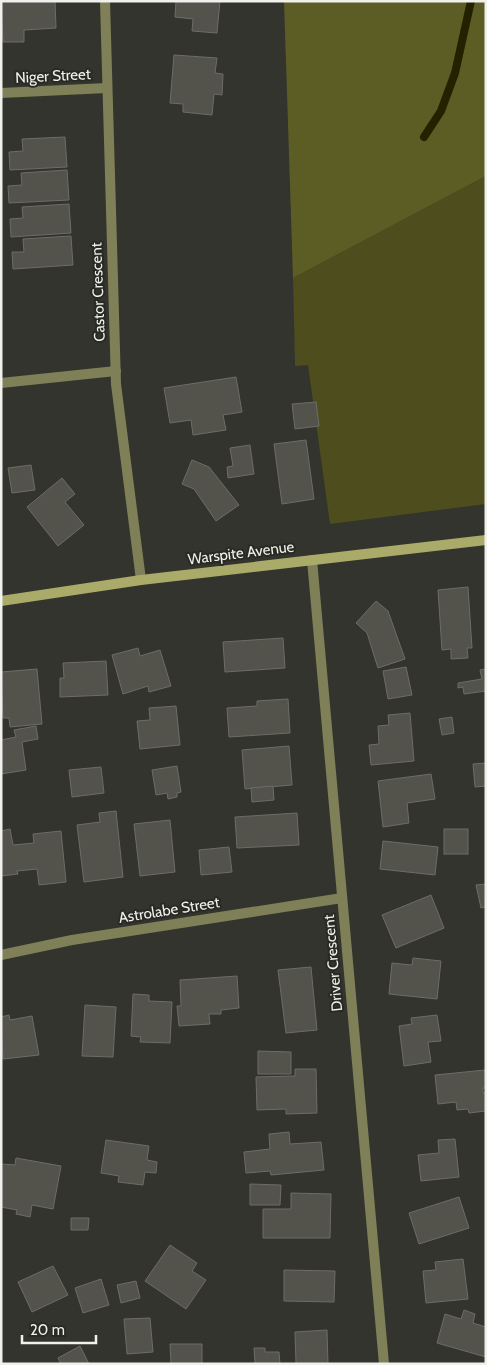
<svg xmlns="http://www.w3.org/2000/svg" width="487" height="1365" font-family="Cabin,sans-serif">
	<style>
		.green { fill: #4d4d1d }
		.forest { fill: #5c5c25 }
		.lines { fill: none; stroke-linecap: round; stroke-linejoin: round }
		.stream { stroke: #222201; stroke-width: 8 }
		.building { fill: #53534c; stroke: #6c6d66 }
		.minor { stroke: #7f8058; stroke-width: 10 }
		.tertiary { stroke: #7f8058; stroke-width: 10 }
		.secondary { stroke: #aaab69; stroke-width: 10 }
		.labels { text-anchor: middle; stroke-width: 4; stroke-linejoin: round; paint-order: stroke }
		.street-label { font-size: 15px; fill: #f0f0ec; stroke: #292a24 }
	</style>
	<rect width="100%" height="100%" fill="#33342d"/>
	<!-- green -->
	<polygon class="green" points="486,176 486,504 330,524 308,365 295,366 293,278"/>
	<!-- forest -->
	<polygon class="forest" points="284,1 486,1 486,176 293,278"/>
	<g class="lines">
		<!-- stream -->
		<polyline class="stream" points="424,137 441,111 455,73 471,1"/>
	</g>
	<!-- building -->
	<g class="building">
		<polygon points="1,1 55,1 56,28 24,30 24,42 3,42"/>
		<polygon points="176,1 220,1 217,33 192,31 193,19 175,17"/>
		<polygon points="174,55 217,58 215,73 223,74 222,95 214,94 212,115 183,112 183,104 170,103"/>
		<polygon points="65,137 67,167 10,170 9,152 23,151 22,139"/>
		<polygon points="67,170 69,200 9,203 8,186 22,185 21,173"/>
		<polygon points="69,204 71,233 11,237 10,219 23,218 22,207"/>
		<polygon points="71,236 73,265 13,269 12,252 24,252 23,239"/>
		<polygon points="236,377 242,412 223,415 226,430 193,435 191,420 170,423 164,388"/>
		<polygon points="316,402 319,426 295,429 292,404"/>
		<polygon points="306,440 314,499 282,504 274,444"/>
		<polygon points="250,445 254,474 228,478 227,467 233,466 230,448"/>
		<polygon points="192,460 209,467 239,505 216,521 194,489 182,484"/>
		<polygon points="31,465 35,490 12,493 8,468"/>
		<polygon points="62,478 75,494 65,502 84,525 58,546 27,507"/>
		<polygon points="468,587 472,648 467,648 468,658 451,659 451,649 442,650 438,590"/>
		<polygon points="376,601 388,611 405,659 378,668 367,633 356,623"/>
		<polygon points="283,638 285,668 225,672 223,642"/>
		<polygon points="138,648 140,656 160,650 171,686 149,692 148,686 123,694 112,655"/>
		<polygon points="106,661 108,695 60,697 60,678 64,678 63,663"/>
		<polygon points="406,667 412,695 388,699 383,671"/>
		<polygon points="37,669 42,724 10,727 9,718 3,718 1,672"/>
		<polygon points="486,669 486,691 464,694 463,687 458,688 458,683 482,679 480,670"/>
		<polygon points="288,699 290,733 229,737 227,708 257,706 257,701"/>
		<polygon points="176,706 180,745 140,749 137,721 150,720 149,708"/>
		<polygon points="410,713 414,761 371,765 369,745 379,744 378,726 389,725 388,715"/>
		<polygon points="452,717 454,733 442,735 439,719"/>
		<polygon points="36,726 38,739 22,742 26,770 1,774 1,740 16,737 14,730"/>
		<polygon points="289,746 292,785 245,789 242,750"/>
		<polygon points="486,763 486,786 475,787 473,764"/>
		<polygon points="177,766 181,792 177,793 177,797 168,799 167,793 156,795 152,770"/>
		<polygon points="101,767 104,793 72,797 69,770"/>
		<polygon points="431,774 435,799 407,803 409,823 383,827 378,781"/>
		<polygon points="273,786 274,800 252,802 251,788"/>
		<polygon points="116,811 123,877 84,882 77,825 100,822 99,813"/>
		<polygon points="297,813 299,845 237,848 235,817"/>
		<polygon points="170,820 175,872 140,876 134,824"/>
		<polygon points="10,829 13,845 34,843 33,834 61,831 66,882 39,885 37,869 17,871 18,874 1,876 1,831"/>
		<rect x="444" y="829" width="24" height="25"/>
		<polygon points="383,841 438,847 435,875 380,869"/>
		<polygon points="229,847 232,872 201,875 199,850"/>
		<polygon points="486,884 486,907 481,908 476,885"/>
		<polygon points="431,895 444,928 396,948 382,915"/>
		<polygon points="413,958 441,961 437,999 389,994 392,963 412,965"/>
		<polygon points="311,967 317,1030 286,1033 278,970"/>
		<polygon points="237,976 239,1008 221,1010 221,1014 209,1014 210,1024 179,1026 177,1006 181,1006 180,980"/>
		<polygon points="133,994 149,995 149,1001 172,1002 170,1043 140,1042 141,1037 131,1036"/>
		<polygon points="85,1005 116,1007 113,1057 82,1056"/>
		<polygon points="9,1015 10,1020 32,1016 39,1055 3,1059 1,1017"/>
		<polygon points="437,1015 441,1041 428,1042 431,1062 404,1066 399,1026 412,1024 411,1018"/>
		<polygon points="258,1051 291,1052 291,1074 258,1074"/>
		<polygon points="295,1069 316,1069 317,1113 286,1114 286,1109 257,1110 256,1077 295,1076"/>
		<polygon points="485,1070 486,1088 483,1088 483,1093 486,1093 486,1111 469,1113 468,1109 457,1110 456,1102 438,1104 435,1075"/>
		<polygon points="289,1132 290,1144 321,1142 324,1170 271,1175 270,1171 246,1173 244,1152 270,1149 269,1134"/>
		<polygon points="455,1139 459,1177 421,1181 418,1155 439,1153 438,1140"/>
		<polygon points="106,1140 149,1146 147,1160 157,1162 156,1173 145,1172 143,1185 118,1182 119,1176 101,1173"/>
		<polygon points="16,1158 61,1166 53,1209 32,1205 30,1217 16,1214 17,1210 1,1207 1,1164 15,1165"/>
		<polygon points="250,1184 281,1185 280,1205 250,1205"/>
		<polygon points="291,1193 331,1194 330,1238 263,1238 263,1209 291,1209"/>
		<polygon points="459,1197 469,1228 419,1244 409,1213"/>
		<polygon points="71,1218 89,1218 88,1230 71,1230"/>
		<polygon points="170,1245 197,1263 192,1271 206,1280 186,1309 145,1281"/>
		<polygon points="463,1259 468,1299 426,1303 423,1271 436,1270 435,1262"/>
		<polygon points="53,1266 68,1295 32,1312 18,1282"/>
		<polygon points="284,1270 335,1271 334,1302 284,1301"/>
		<polygon points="101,1279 109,1305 83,1313 75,1288"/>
		<polygon points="136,1281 140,1298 121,1303 117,1285"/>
		<polygon points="464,1310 475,1314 473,1323 486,1327 486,1357 437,1343 445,1314 461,1319"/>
		<polygon points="150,1318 153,1352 127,1354 124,1319"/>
		<polygon points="327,1330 328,1364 296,1364 295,1332"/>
		<polygon points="170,1344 202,1344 202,1364 171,1364"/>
		<polygon points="80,1346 89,1364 61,1364 58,1358"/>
		<polygon points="254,1348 265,1348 265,1352 279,1352 280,1364 255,1364"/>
	</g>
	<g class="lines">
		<!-- minor -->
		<g class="minor">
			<polyline points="1,93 107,88"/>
			<polyline points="1,383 116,371"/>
			<polyline points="1,955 72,940 342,898"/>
		</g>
		<!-- tertiary -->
		<g class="tertiary">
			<polyline points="105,1 116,384 141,580"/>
			<polyline points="312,560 384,1364"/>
		</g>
		<!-- secondary -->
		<polyline class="secondary" points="1,601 141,580 486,540"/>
	</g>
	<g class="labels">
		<!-- street labels -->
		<g class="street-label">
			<text transform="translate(53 76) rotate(-3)" y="5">Niger Street</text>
			<text transform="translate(98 292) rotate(-92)" y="5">Castor Crescent</text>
			<text transform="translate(241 553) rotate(-7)" y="5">Warspite Avenue</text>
			<text transform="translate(169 910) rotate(-9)" y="5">Astrolabe Street</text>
			<text transform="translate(333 963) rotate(-95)" y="5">Driver Crescent</text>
		</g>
	</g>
	<!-- border -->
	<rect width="487" height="1365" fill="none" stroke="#f0f0ec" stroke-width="5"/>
	<!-- scale -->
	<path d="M22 1335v8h74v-8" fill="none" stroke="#f0f0ec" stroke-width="2.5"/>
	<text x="30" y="1335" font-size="15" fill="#f0f0ec" stroke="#292a24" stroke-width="4" paint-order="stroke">20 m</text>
</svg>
